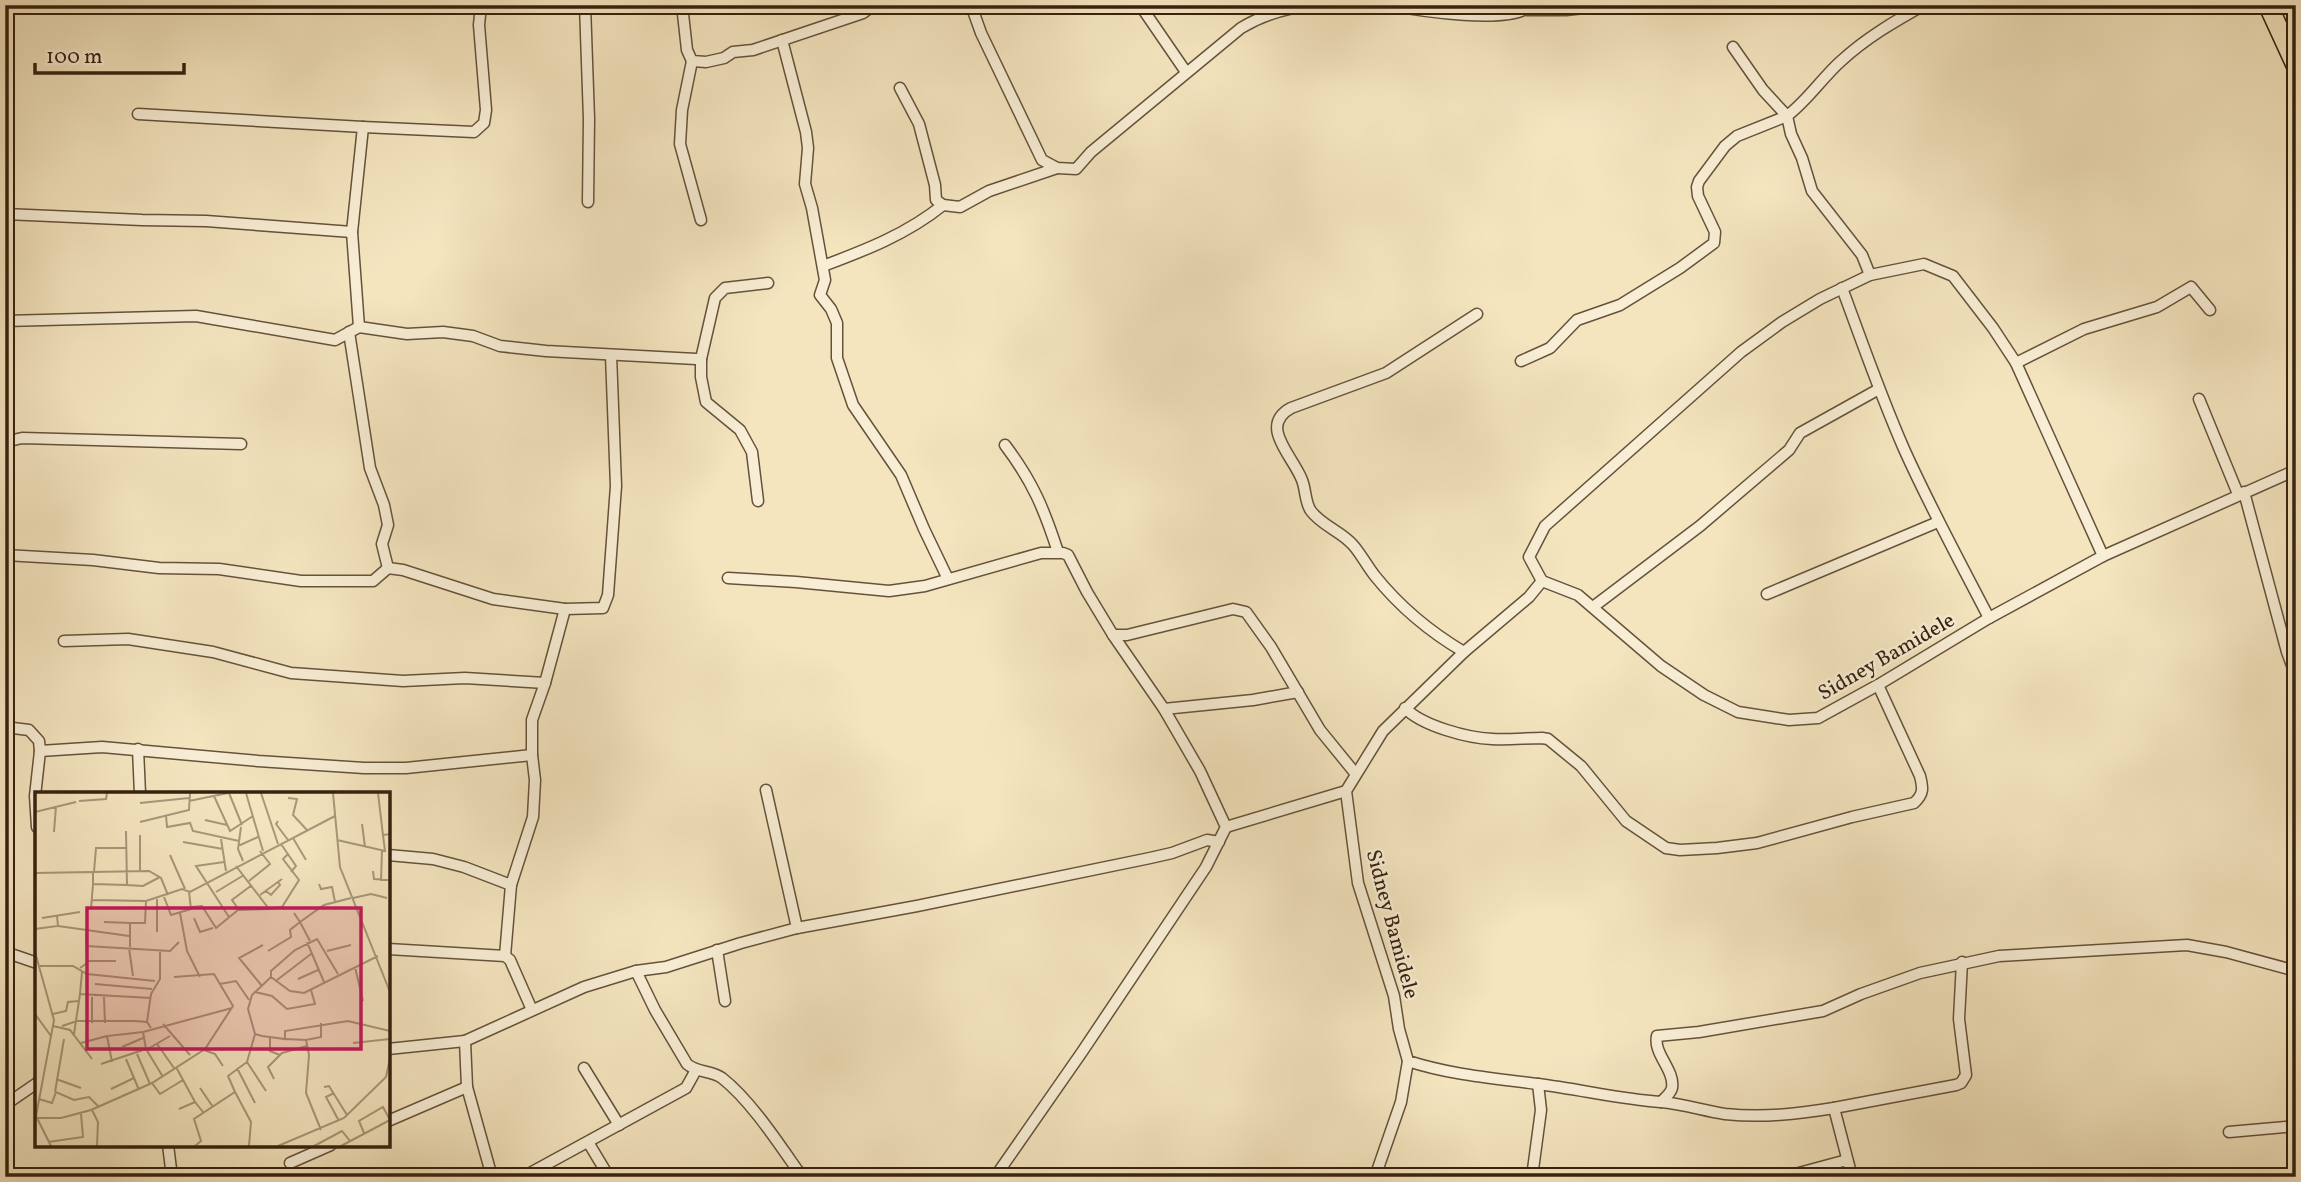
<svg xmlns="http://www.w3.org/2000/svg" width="2301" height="1182" font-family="Vollkorn,serif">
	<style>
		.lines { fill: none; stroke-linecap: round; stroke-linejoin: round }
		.street-casing { stroke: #66523b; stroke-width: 13 }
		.highway-casing { stroke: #36210f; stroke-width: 21 }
		.street { stroke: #f8eed5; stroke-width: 10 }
		.highway { stroke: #f4e5bf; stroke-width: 18 }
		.labels { text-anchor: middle; stroke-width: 5; stroke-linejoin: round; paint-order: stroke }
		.street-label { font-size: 21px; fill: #36210f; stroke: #f8eed5 }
		.inset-road { fill: none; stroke: #a89779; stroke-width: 2 }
		.view { fill: #c2185b; fill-opacity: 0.15; stroke: #c2185b; stroke-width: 3.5 }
		.inset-edge { fill: none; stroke: #36210f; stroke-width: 3.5 }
	</style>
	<rect width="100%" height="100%" fill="#f4e5bf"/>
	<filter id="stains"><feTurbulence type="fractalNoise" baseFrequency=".00286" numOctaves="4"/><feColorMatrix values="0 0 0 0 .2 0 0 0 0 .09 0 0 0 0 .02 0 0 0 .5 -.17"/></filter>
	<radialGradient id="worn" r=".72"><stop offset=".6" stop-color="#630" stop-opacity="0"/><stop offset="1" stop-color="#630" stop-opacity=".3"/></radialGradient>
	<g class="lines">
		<defs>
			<g id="street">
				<polyline points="585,5 589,119 588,202"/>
				<polyline points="682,5 687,50 692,61 706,62 724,58 733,52 753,50 863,13 874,5"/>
				<path d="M971,5L981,33L1042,160L1057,168L1076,169L1091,152L1241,28C1264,14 1290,7 1316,5"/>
				<polyline points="1140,5 1186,72"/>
				<path d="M1390,5C1415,10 1515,26 1530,5"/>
				<polyline points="30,8 30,5"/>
				<polyline points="1527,10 1566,10 1610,5"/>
				<polyline points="782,40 806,132 808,148 805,184 812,208 825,280 820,295 831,309 837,323 837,358 853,405 901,475 924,529 948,579"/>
				<polyline points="692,61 682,110 680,144 701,220"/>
				<polyline points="900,88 919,124 935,185 936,200 943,205 960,207 989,191 1057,168"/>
				<polyline points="138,114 363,127 352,232 359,327"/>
				<polyline points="363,127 474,132 484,123 486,110 479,25 481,5"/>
				<polyline points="5,214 142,220 206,221 352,232"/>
				<path d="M823,266C866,250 907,234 943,205"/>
				<path d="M1870,275L1862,255L1812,191L1802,158L1791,134L1787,116C1808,100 1822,78 1841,61C1866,38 1895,21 1924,5"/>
				<path d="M1842,288C1862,342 1881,397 1904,449C1930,507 1960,562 1989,618"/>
				<polyline points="5,321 196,316 335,340 359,327 407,334 443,332 473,336 500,346 546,351 696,359 701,359 715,298 725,288 768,283"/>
				<polyline points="349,332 370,468 384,505 388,525 382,544 388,568"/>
				<polyline points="701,359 701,377 706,402 740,430 752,452 758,501"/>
				<polyline points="1521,361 1550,348 1577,320 1620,305 1680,268 1714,243 1715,232 1698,196 1697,187 1699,181 1725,146 1737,136 1787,116 1763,90 1733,47"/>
				<polyline points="2016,363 2084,329 2157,307 2191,287 2210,310"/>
				<polyline points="2199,399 2238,494"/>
				<polyline points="5,442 22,438 241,444"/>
				<path d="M1005,445C1033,482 1044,509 1058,552"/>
				<path d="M2296,470L2103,556L1989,618L1878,685L1818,718L1789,720L1738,712L1704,695L1661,666L1578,595L1542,581L1529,597L1464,652L1383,731L1346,791L1358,883L1394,996L1399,1029L1408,1061C1451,1075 1493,1078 1537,1084C1579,1089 1619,1099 1661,1102C1665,1098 1671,1093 1672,1088C1675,1070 1653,1054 1657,1036L1699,1032L1823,1011L1861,994L1920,973L1999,956L2187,945L2226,952L2296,971"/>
				<polyline points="2244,492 2287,652 2296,676"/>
				<polyline points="5,555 93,560 159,568 219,569 301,581 373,581 388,568 403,570 493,599 565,609 603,608 608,595 616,486 611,355"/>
				<polyline points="728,578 796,582 889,591 925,586 1041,553 1063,553 1068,555 1087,592 1113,635 1164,709 1200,771 1226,827 1206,867 1082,1052 995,1177"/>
				<polyline points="1542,581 1529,557 1545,526 1741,352 1782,322 1820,299 1870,275 1924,264 1953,276 1993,328 2016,363 2103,556"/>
				<polyline points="1767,594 1938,522"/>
				<polyline points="1593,607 1700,526 1789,450 1800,433 1879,389"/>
				<polyline points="1113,635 1127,635 1233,609 1246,612 1271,647 1320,730 1355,773"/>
				<polyline points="64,641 128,639 213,652 291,673 403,681 465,678 545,683"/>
				<path d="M1464,652C1430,632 1400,607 1375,576C1367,566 1361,554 1353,545C1341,531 1322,526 1311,511C1305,503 1306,490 1302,480C1293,456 1258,426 1291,408L1386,373L1477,314"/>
				<path d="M1405,708C1422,726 1468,738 1492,739C1509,740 1526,738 1542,738L1548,739L1581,766L1626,821L1666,848L1680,850L1717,848L1757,843L1852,817L1914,803C1924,794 1923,788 1920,776L1878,685"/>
				<polyline points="1164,709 1253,700 1298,692"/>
				<polyline points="5,727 29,730 39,741 40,751 35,796 37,827"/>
				<polyline points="138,749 140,794"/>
				<polyline points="40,751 102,747 258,761 364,768 406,768 532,755"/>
				<polyline points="766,790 797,928"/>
				<polyline points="1226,827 1346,791"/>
				<polyline points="388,855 433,859 464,867 511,885"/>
				<polyline points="388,949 505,956 510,960 532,1010"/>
				<polyline points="717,950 725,1001"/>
				<polyline points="5,952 37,963"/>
				<polyline points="505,956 511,885 533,817 535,780 532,755 532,720 545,683 565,609"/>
				<path d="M636,971L655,1010L687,1064C697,1073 711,1070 722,1078C750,1100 777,1141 798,1171L806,1177"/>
				<polyline points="388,1049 465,1041"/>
				<polyline points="584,1068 619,1125"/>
				<path d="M1661,1102C1684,1104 1704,1111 1725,1114C1763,1118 1797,1114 1834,1108L1852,1177"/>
				<polyline points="5,1105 37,1083"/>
				<polyline points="1834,1108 1956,1085 1961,1083 1966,1075 1959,1019 1962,962"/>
				<polyline points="388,1121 467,1087"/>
				<polyline points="2229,1132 2296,1126"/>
				<polyline points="588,1142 609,1177"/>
				<polyline points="168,1145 172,1177"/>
				<polyline points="290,1163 331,1145"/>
				<polyline points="492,1177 467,1087 465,1041 584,987 636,971 666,967 741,943 797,928 917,906 1150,858 1172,853 1207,840 1219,842"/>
				<polyline points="523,1177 686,1088 696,1070"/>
				<polyline points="1375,1177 1401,1102 1408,1061"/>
				<polyline points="1532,1177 1541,1110 1538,1084"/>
				<polyline points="1784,1177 1847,1160"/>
			</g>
			<polyline id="highway" points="2268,5 2296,66"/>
		</defs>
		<!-- street casing -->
		<use href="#street" class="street-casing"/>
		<!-- highway casing -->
		<use href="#highway" class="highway-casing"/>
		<!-- street -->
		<use href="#street" class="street"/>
		<!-- highway -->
		<use href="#highway" class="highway"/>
	</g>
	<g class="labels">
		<!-- street labels -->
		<g class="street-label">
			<text transform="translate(1886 656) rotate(-30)" y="7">Sidney Bamidele</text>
			<text transform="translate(1393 924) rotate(75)" y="7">Sidney Bamidele</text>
		</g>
	</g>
	<!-- overview -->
	<g transform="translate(35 792)">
		<rect width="355" height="355" fill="#f4e5bf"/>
		<path class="inset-road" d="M194,1L207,33M211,1L228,59M226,1L243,52M298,1L305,75L355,200M343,1L348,43M179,4L195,39L218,24M253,6L262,7L258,23L272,38M44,9L71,7L72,1M154,9L193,1M105,11L154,6M0,20L41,10M131,23L132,35L155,31L158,39L204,49M170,28L192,33M243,29L241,32L253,48M105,30L154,18L155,1M327,32L330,55M206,35L203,57L208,69M91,39L92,93L108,94L125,85M19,40L21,14M105,43V78M258,46L271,68M186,47L191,79M302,48L350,59L348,43L355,42M148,50L188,57M246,52L261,74L256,80M203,54L223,45M135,63L150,97M189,70L161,74L194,125M338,79L339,87L355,88M59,80L61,56H92M0,81L114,79L126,86L133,103M58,81V92L92,93M214,89L235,72L225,59M346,89L347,58M284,92L286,97L297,95L300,110M231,99L236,103L245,93L243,90M181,100L209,83M225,103L247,87M129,105L136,123L156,117L154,100M318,106L336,102L352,106M122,107V140M57,108L111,109L147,97L155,100L300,24M157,115L167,114L181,136L203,118L234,117L201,74M56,117L58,92M234,117L247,115L264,88L248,67L253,62M204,118L197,108L217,93M145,121L152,159L165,185M7,126L45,120M159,126L165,140L178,136M69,130L95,131V155M95,131H110L111,109M23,134L94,144M0,137L23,134L22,124M275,149L265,130L289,113L316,106M272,150L289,190M51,154L135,159L144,150M94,156L98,184M233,159L256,145L255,138L265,130L259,121M292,159L316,153M0,160L19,228L1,324L16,354M343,164L269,201L255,199L236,185L217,203L213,217L220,242L227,244L250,247V239L313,229L355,239M52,169H81M5,174H38L52,182L120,189M320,175L328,209M45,176L52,171L51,141M47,180L45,202L116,206M236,185V179L260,158L282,147L303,182M263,187L283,178M242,188L276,162M60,192L117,197M185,192L201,189L214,208M227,194L204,166L228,153M220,200L237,204L252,217L280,212L276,198M57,205V231M69,205L70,231M0,222L16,244M18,222L31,219L33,210L44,209M112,230L116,202L125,187V158M128,232L155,263M18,234L35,238L57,267M27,234L42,229H100L112,230L116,236M39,242L45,202M235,245V259L245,263M251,247L271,248L274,263L271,301L286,338M271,248L286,245V231M46,251L72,244M318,251L355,247M122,252L139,276M87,255L108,246M111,258L135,244M169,258L180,262L188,274M102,262L115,292M91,267L104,298M77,270L72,244L108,240M212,270L231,299M66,272L111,257M141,275L160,310M202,276L220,311M128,285L111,257L108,240L197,216M21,287L46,296M239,287L233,275L247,261L272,254M117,291L125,302L148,288M289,295L294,294L312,323M165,296L178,315M76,297L99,286M20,300L29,247M200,300L193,284L212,270L220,242M299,301L291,305L304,329M4,307L17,311L21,300L39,308L54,305L64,315M144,317L160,310L168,320M57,318L63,330L62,354M2,326H26L56,318L117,291L170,257L198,214L179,182L139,185M13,350L48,345L46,322M160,354L166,349L159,327L200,300L216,330L214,354M243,354L309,326L351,285L355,266M279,354L307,339L315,349M306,354L355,328L348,315L324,329L329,341"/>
		<path class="view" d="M52,116H326V257H52Z"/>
		<rect width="355" height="355" class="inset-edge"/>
	</g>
	<!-- margin -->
	<rect width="2301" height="1182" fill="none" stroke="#f4e5bf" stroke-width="28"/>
	<rect x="7" y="7" width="2287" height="1168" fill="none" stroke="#36210f" stroke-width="3.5"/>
	<rect x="14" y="14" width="2273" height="1154" fill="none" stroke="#36210f" stroke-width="2"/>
	<!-- scale -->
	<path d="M35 63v10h149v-10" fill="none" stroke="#36210f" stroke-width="3.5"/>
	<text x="46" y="63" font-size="21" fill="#36210f" stroke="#f8eed5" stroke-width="5" paint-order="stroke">100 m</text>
	<rect width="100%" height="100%" filter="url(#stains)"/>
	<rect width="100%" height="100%" fill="url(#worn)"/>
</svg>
